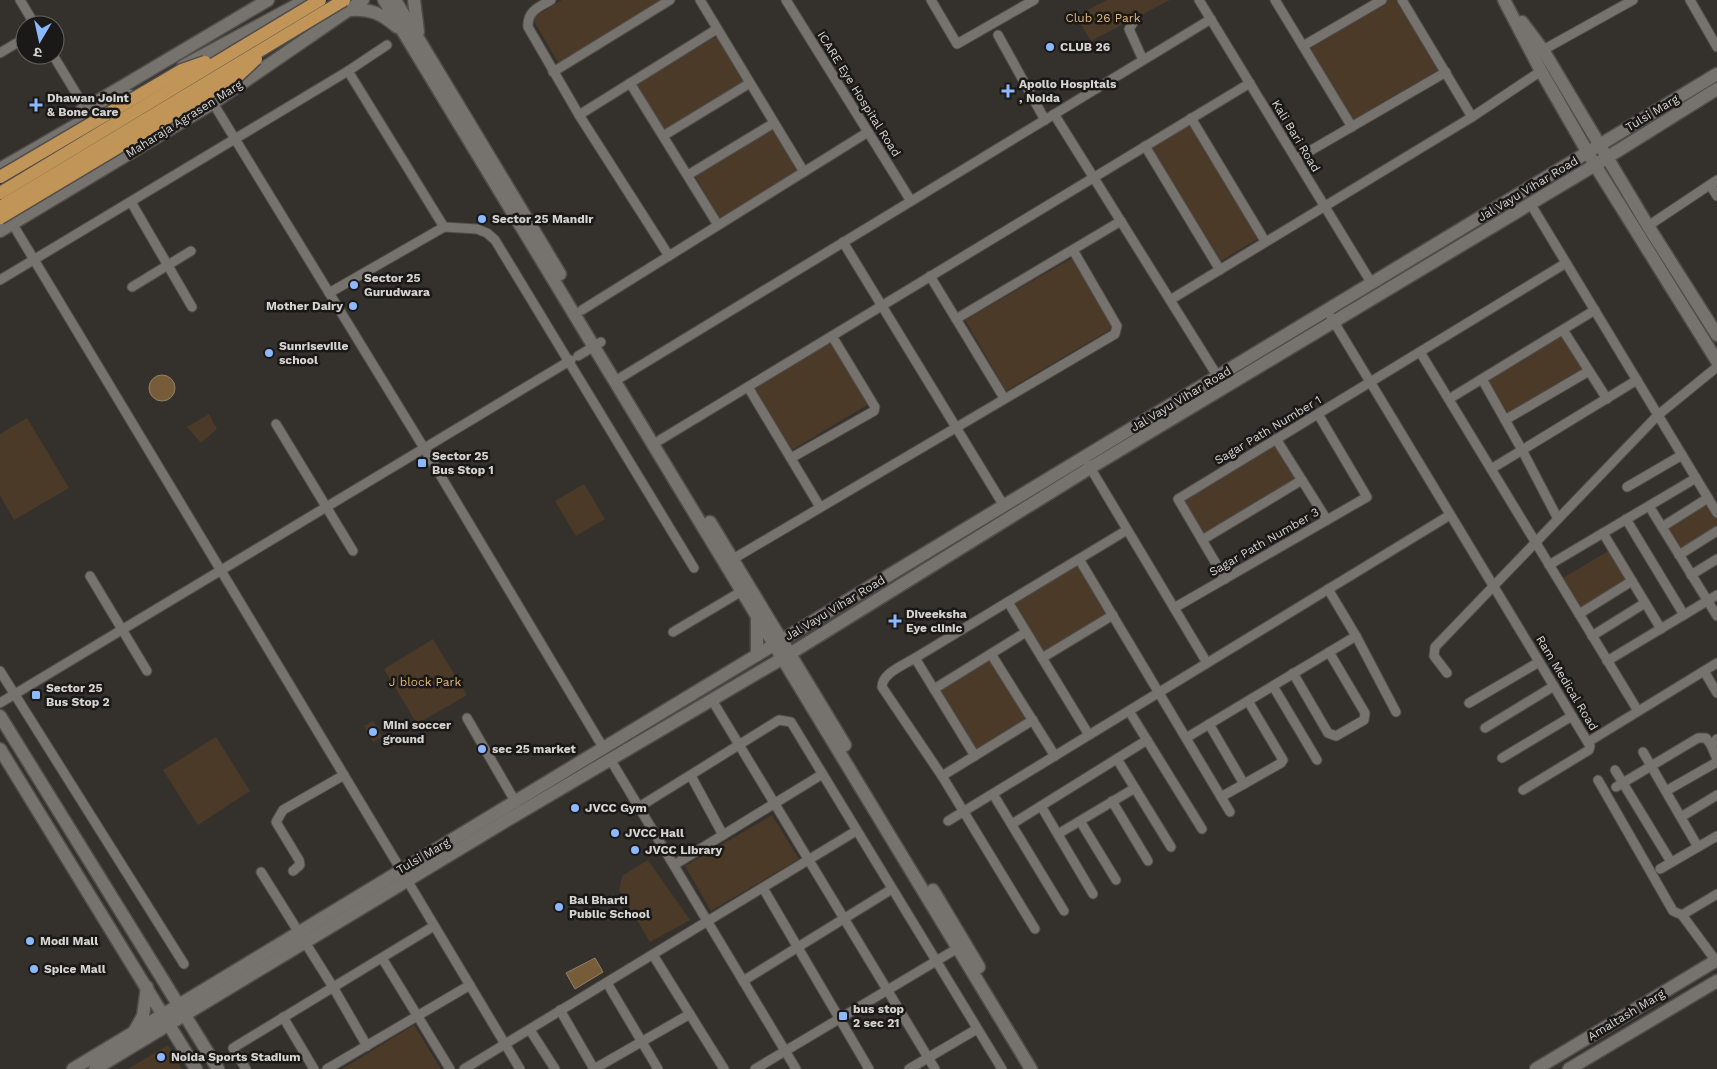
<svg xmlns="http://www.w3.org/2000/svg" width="1717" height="1069" font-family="'Work Sans','Noto Sans Devanagari',sans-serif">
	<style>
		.green { fill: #4a3a27 }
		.water { fill: #775c39; stroke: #948067 }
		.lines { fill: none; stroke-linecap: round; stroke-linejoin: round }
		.street-casing { stroke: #4f4d4a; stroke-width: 11 }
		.secondary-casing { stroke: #4f4d4a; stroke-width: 15 }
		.street { stroke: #76726e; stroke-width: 9 }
		.secondary { stroke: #76726e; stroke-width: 12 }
		.primary-bridge-casing { stroke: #4f4d4a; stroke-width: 15; stroke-linecap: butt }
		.primary-bridge { stroke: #c09557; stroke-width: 12 }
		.poi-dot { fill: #8eb8fd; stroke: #1a1917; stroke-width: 2 }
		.labels { text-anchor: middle; stroke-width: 5; stroke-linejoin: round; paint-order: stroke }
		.park-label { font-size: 12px; fill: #e2b57b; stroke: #1a1917 }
		.poi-label { font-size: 12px; font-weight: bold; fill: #d6d4d1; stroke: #1a1917; text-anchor: start }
		.street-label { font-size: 12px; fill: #d6d4d1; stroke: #1a1917 }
	</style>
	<rect width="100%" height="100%" fill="#34312d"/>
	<!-- green -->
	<g class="green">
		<polygon points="562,0 664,0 559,64 532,18"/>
		<polygon points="1107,0 1170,0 1091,41 1076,16"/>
		<polygon points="1385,0 1396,0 1438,70 1353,120 1308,45"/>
		<polygon points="717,36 745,81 664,130 636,84"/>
		<polygon points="1190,125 1259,238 1221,261 1152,148"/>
		<polygon points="772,129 798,171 720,218 695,176"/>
		<polygon points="1072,258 1113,328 1006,391 965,320"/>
		<polygon points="1562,336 1582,369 1508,413 1488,380"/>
		<polygon points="831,342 869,404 792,450 754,388"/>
		<polygon points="209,414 217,429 201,443 187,427"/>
		<polygon points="27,418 69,488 14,520 0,496 0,434"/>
		<polygon points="1275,444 1296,479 1204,534 1183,499"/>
		<polygon points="584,484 605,519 576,536 555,501"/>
		<polygon points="1707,504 1717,519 1717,528 1681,549 1668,528"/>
		<polygon points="1610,550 1628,581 1581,608 1563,578"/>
		<polygon points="1077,565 1107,614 1044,652 1014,604"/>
		<polygon points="433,639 467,695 417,724 384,669"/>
		<polygon points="989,659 1027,719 977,750 939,690"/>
		<polygon points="373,721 382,737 373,742 364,726"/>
		<polygon points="216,737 250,791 198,825 163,770"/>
		<polygon points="772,815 799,859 711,911 685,866"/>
		<polygon points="648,860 690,920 650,942 619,890 622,876"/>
		<polygon points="414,1025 441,1069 342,1069"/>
		<polygon points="168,1045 182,1069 128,1069"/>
	</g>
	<!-- water -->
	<g class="water">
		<circle cx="162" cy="388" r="13"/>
		<polygon points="595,958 603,972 575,989 566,973"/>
	</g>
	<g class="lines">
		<defs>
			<g id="street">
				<polyline points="20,0 35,25"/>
				<path d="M551,0C539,7 527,11 528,27L579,115L669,256"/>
				<polyline points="700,0 804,172"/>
				<polyline points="786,0 911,201"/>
				<polyline points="931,0 957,44 1034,0"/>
				<polyline points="1199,0 1372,284"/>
				<polyline points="1275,0 1352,127"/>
				<polyline points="1402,0 1472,117"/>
				<polyline points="1690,0 1717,47"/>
				<polyline points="1133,23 1129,29 1143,60"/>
				<polyline points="998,35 1045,120"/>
				<polyline points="1303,46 1382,0"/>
				<polyline points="1543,50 1633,0"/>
				<polyline points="0,53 25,38"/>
				<polyline points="53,55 88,113"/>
				<polyline points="348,71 444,227"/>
				<polyline points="553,72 670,0"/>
				<polyline points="630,83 718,225"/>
				<polyline points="213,103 424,448 604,749"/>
				<polyline points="1054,114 1218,377"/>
				<polyline points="579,115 717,29"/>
				<polyline points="1191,118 1265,241"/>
				<polyline points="663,136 750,83"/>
				<polyline points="1145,146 1220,270"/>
				<polyline points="1296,159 1446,72"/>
				<polyline points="688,175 774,123"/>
				<polyline points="1710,185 1717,196"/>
				<polyline points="131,202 192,307"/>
				<polyline points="1530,203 1717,513"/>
				<polyline points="12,223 401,870"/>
				<polyline points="1648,226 1717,180"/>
				<polyline points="843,242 1004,506"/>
				<polyline points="930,276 1004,398"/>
				<polyline points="0,280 348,71 387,45"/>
				<polyline points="132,287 191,251"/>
				<polyline points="329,293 444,227 477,229 487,233 495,240 694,568"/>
				<polyline points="1170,300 1472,117 1541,71"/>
				<polyline points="582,310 868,132"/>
				<polyline points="1331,317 1590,746 1589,750 1523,790"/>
				<polyline points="956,319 1121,221"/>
				<polyline points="1563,330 1607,399"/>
				<polyline points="1420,352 1638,711"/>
				<polyline points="578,356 601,342"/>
				<polyline points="1482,379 1522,450 1558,519"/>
				<polyline points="615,381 1211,19"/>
				<polyline points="748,387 820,507"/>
				<polyline points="1449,399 1595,310"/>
				<polyline points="1505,420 1589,371"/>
				<polyline points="276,424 353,551"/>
				<polyline points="1276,439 1327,520"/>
				<polyline points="660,440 1250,83"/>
				<polyline points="791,458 874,411 875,407 832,336"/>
				<polyline points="1088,464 1207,663"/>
				<polyline points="1491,469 1637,380"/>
				<polyline points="1627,487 1682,455"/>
				<polyline points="1649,506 1717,616"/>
				<polyline points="1626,519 1684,615"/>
				<polyline points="1662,527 1708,498"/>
				<polyline points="1603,533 1661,629"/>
				<polyline points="1202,540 1302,480"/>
				<polyline points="1679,555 1717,531"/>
				<polyline points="733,559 1115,334 1117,326 1073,250"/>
				<polyline points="1079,559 1230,812"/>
				<polyline points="1549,565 1696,478"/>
				<polyline points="1691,575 1717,559"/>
				<polyline points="90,576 147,671"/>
				<polyline points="1225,579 1178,499 1566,263"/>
				<polyline points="1008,602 1089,735"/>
				<polyline points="1174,608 1367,497 1318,414"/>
				<polyline points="1579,614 1632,581"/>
				<polyline points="673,632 742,591"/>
				<polyline points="1356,636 1396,712"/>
				<polyline points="1592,636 1645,603"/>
				<polyline points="991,654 1055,756"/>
				<polyline points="915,658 975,756"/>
				<polyline points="1042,658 1113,615"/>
				<polyline points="1607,661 1717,595"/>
				<polyline points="0,671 184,964"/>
				<polyline points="1704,671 1717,693"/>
				<polyline points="1293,673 1328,733 1336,736 1364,720 1365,713 1329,652"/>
				<polyline points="1447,673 1434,656 1435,647 1658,415 1717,367"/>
				<polyline points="1273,686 1317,760"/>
				<polyline points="934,689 1026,632"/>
				<polyline points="712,700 935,1069"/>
				<polyline points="0,703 571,360"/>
				<polyline points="1469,703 1539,662"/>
				<polyline points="1129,711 1202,829"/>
				<polyline points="467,718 516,803"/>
				<polyline points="1209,724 1244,784"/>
				<polyline points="1485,728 1554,686"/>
				<polyline points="1186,738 1356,636 1328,589"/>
				<polyline points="1717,739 1711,745 1717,759"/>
				<polyline points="1588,742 1717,663"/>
				<polyline points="1643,752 1698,847"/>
				<polyline points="1502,758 1572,716"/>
				<polyline points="610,759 796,1069"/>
				<polyline points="1117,759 1171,847"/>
				<polyline points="1615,770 1671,862"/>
				<polyline points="691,776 723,835"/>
				<polyline points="942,776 1033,720"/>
				<polyline points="1598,780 1673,911 1682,915 1717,894"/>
				<polyline points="1616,787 1698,738 1706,738 1711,745"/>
				<polyline points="1666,791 1717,762"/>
				<polyline points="993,794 1064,911"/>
				<polyline points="1221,797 1281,763 1283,760 1248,701"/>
				<polyline points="1112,801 1148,861"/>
				<polyline points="1041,806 1093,894"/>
				<polyline points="639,807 779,720 791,722 1002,1069"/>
				<polyline points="1681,817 1717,795"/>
				<polyline points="948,821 1450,515"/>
				<polyline points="1080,821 1116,880"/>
				<polyline points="1012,824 1147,740"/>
				<polyline points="1058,834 1135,788"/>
				<polyline points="674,865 821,775"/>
				<polyline points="1660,869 1717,836"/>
				<polyline points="293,871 300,865 299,860 276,822 283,810 344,775"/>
				<polyline points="261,872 333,987 367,1046"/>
				<polyline points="407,880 520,1069"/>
				<polyline points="763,888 869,1069"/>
				<polyline points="1682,915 1716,961"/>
				<path d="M1035,929L942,776L882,687C882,673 904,665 915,658L1127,530"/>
				<polyline points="653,955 724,1069"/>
				<polyline points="382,958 450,1069"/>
				<polyline points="743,981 892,889"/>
				<polyline points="607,983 658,1069"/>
				<polyline points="560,1010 594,1069"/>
				<polyline points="283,1017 314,1069"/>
				<polyline points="530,1030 555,1069"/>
				<polyline points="246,1069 233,1048 434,926"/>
				<polyline points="327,1069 470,985"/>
				<polyline points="464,1069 856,831"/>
				<polyline points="594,1069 690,1014"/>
				<polyline points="755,1069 963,945"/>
				<polyline points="909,1069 977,1029"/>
			</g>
			<g id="secondary">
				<polyline points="384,0 1031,1069"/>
				<polyline points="395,0 560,274"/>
				<polyline points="414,0 418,32"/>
				<polyline points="1504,0 1541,71 1595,165 1717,361"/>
				<path d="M350,10C370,8 382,14 397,27"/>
				<polyline points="1522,22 1543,50 1648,226 1717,335"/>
				<polyline points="183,66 306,0"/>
				<polyline points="81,111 268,0"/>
				<polyline points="0,169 128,95"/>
				<polyline points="0,231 213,103 363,0"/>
				<polyline points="710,522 845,745"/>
				<polyline points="757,617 757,655"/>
				<polyline points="0,716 218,1069"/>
				<polyline points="0,749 196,1069"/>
				<polyline points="933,890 979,967"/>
				<polyline points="134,1032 143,1016 147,987"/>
				<polyline points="73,1069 1717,74"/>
				<polyline points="95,1069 509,819 783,658 1090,468 1595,165 1717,89"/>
				<polyline points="1536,1069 1717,960"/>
				<polyline points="1569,1069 1717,981"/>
			</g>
		</defs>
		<!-- street casing -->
		<use href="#street" class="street-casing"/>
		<!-- secondary casing -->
		<use href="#secondary" class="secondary-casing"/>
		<!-- street -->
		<use href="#street" class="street"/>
		<!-- secondary -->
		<use href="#secondary" class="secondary"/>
		<defs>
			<g id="primary-bridge">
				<polyline points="0,177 182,70 205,62"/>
				<polyline points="0,193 320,0"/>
				<polyline points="0,207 344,0"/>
				<polyline points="0,218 239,75 256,59"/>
			</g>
		</defs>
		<!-- primary-bridge casing -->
		<use href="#primary-bridge" class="primary-bridge-casing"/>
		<!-- primary-bridge -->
		<use href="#primary-bridge" class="primary-bridge"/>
	</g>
	<!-- markers -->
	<g class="poi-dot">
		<circle cx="1050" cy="47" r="5"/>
		<path d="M1005.5 83.5h5v5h5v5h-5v5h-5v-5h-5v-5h5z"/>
		<path d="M33.5 97.5h5v5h5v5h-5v5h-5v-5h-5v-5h5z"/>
		<circle cx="482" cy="219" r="5"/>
		<circle cx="354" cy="285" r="5"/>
		<circle cx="353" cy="306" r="5"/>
		<circle cx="269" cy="353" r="5"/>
		<rect x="417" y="458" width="10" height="10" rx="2.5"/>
		<path d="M892.5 613.5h5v5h5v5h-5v5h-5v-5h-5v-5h5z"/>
		<rect x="31" y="690" width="10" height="10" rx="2.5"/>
		<circle cx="373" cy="732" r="5"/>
		<circle cx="482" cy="749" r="5"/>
		<circle cx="575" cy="808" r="5"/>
		<circle cx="615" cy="833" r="5"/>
		<circle cx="635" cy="850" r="5"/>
		<circle cx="559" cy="907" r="5"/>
		<circle cx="30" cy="941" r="5"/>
		<circle cx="34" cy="969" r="5"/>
		<rect x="838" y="1011" width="10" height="10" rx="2.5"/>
		<circle cx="161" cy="1057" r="5"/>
	</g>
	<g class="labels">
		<!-- park labels -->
		<g class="park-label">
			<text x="1103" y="22">Club 26 Park</text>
			<text x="425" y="686">J block Park</text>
		</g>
		<!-- poi labels -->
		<g class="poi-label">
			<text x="1060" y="51">CLUB 26</text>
			<text x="1019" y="88">Apollo Hospitals<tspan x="1019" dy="14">, Noida</tspan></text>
			<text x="47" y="102">Dhawan Joint<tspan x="47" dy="14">&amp; Bone Care</tspan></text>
			<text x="492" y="223">Sector 25 Mandir</text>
			<text x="364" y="282">Sector 25<tspan x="364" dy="14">Gurudwara</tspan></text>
			<text x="343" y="310" text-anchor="end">Mother Dairy</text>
			<text x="279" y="350">Sunriseville<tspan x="279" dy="14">school</tspan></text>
			<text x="432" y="460">Sector 25<tspan x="432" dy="14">Bus Stop 1</tspan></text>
			<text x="906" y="618">Diveeksha<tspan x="906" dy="14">Eye clinic</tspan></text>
			<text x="46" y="692">Sector 25<tspan x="46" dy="14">Bus Stop 2</tspan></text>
			<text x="383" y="729">Mini soccer<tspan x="383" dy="14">ground</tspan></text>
			<text x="492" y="753">sec 25 market</text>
			<text x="585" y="812">JVCC Gym</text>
			<text x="625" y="837">JVCC Hall</text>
			<text x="645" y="854">JVCC Library</text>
			<text x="569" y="904">Bal Bharti<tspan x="569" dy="14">Public School</tspan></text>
			<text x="40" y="945">Modi Mall</text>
			<text x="44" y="973">Spice Mall</text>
			<text x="853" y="1013">bus stop<tspan x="853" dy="14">2 sec 21</tspan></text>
			<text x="171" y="1061">Noida Sports Stadium</text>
		</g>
		<!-- street labels -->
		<g class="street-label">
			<text transform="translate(859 94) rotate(58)" y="4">ICARE Eye Hospital Road</text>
			<text transform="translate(1652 113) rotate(-31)" y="4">Tulsi Marg</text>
			<text transform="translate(184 119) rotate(-32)" y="4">Maharaja Agrasen Marg</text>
			<text transform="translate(1296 136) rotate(59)" y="4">Kali Bari Road</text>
			<text transform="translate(1528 189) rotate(-31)" y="4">Jal Vayu Vihar Road</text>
			<text transform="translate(1181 399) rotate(-31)" y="4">Jal Vayu Vihar Road</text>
			<text transform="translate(1268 430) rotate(-31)" y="4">Sagar Path Number 1</text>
			<text transform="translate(1264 542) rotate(-30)" y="4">Sagar Path Number 3</text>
			<text transform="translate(835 608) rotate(-31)" y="4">Jal Vayu Vihar Road</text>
			<text transform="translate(1567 683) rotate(59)" y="4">Ram Medical Road</text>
			<text transform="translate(423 856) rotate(-30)" y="4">Tulsi Marg</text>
			<text transform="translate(1626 1015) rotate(-31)" y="4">Amaltash Marg</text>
		</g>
	</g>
	<!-- north arrow -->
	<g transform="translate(40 40) rotate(189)"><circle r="24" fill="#1a1917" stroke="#656461"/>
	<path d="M0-4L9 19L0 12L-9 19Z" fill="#8eb8fd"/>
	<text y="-8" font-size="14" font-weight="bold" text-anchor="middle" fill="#d6d4d1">उ</text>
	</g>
</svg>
